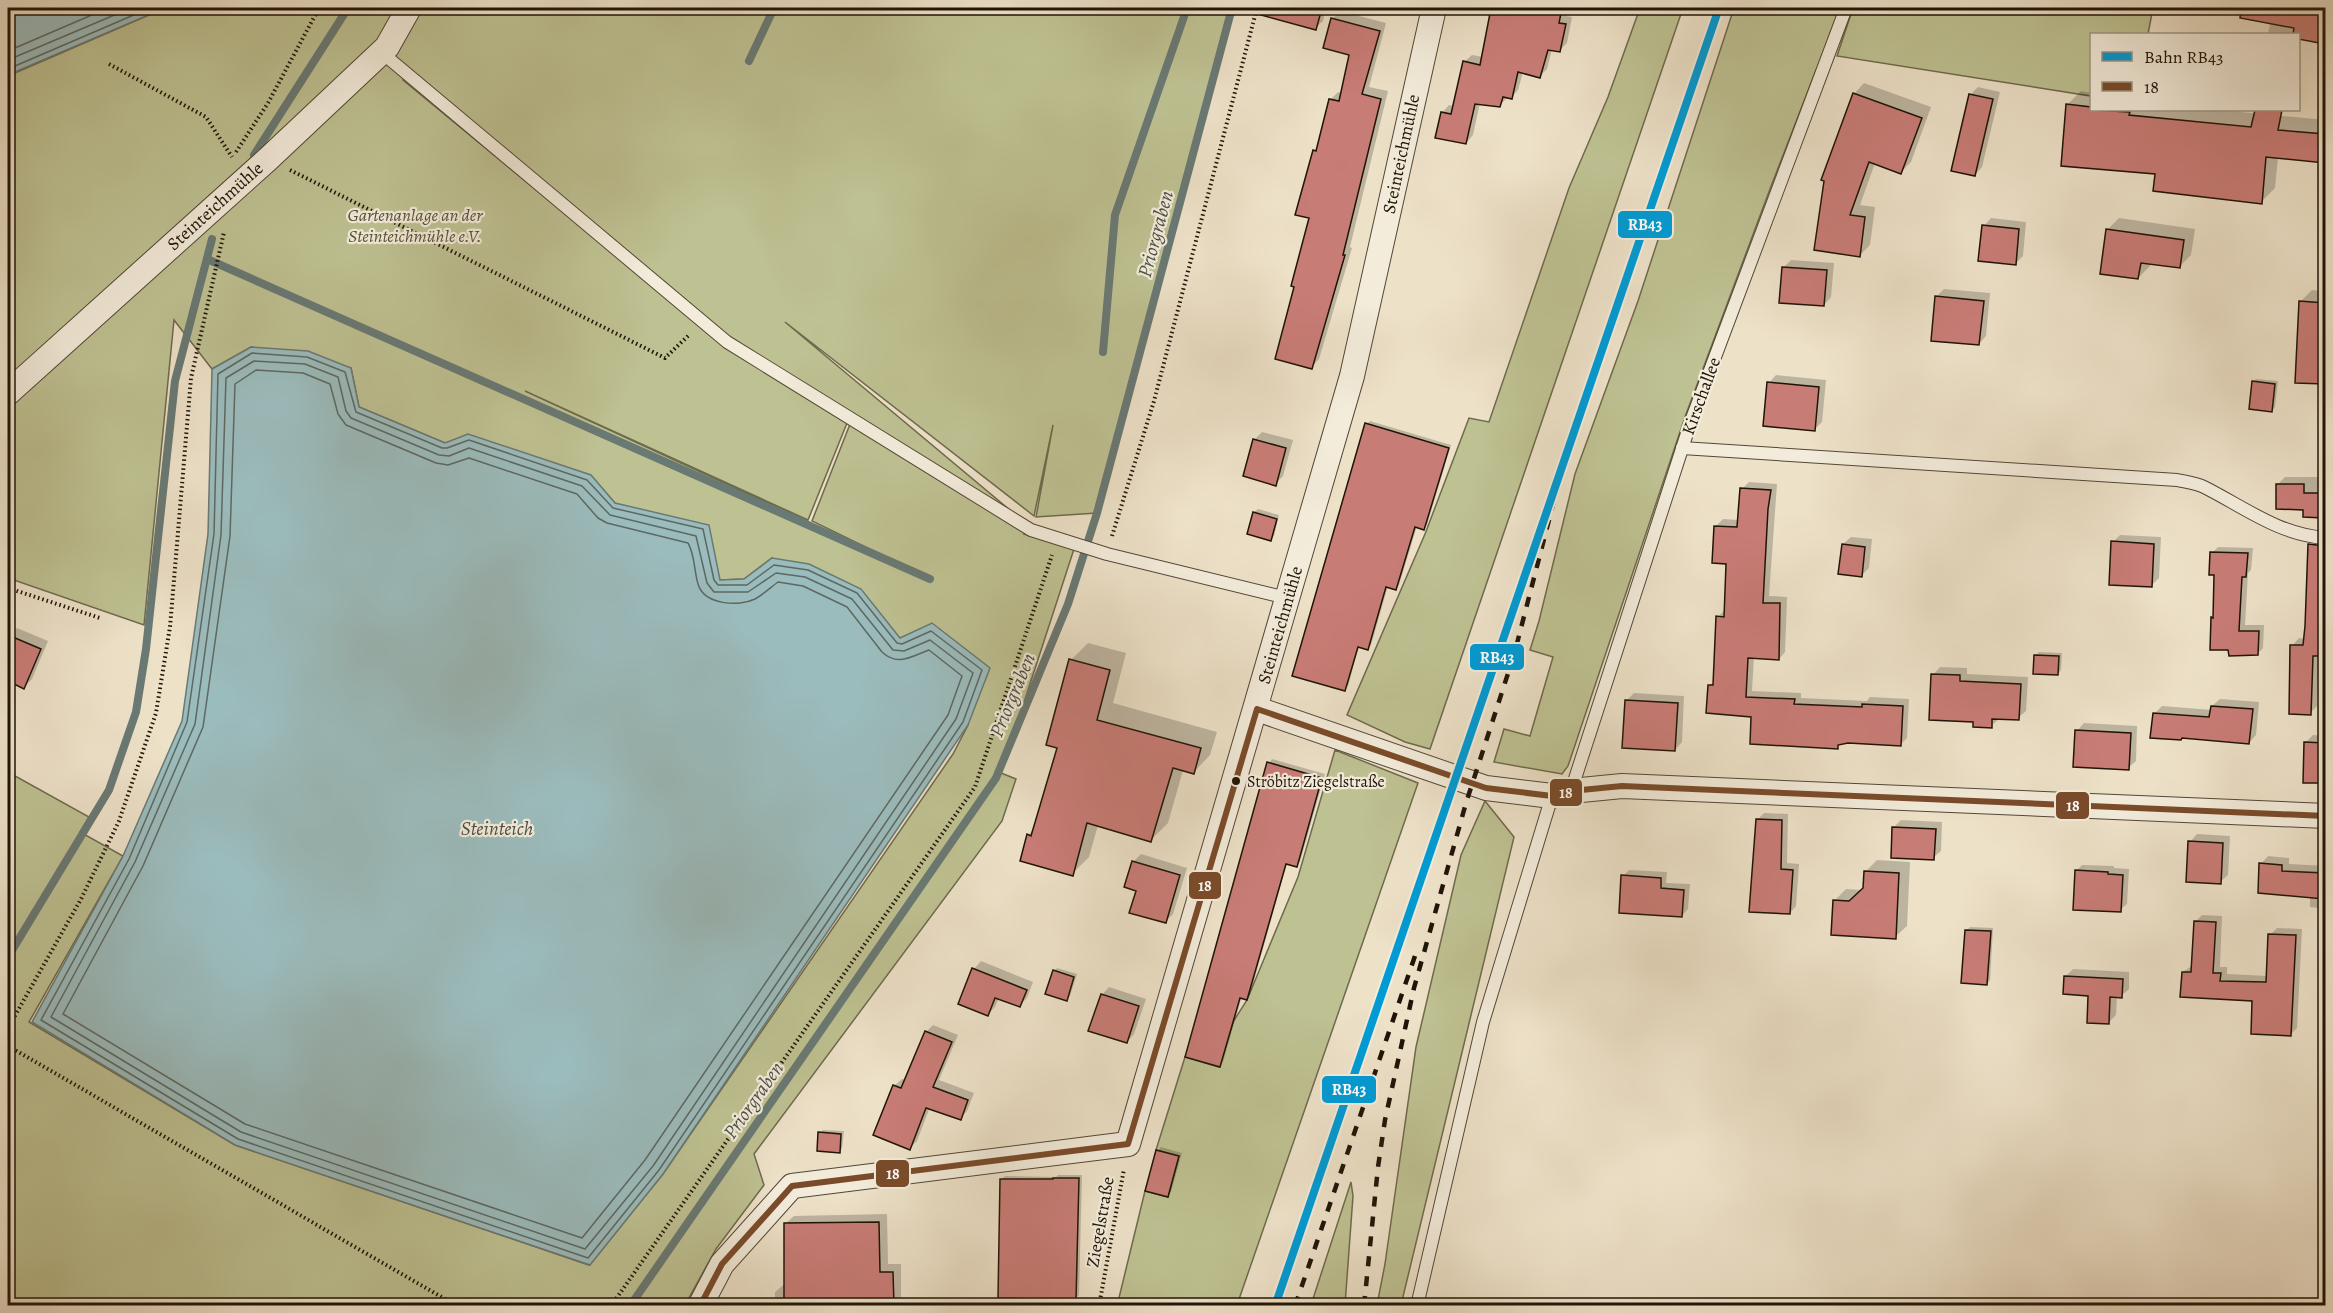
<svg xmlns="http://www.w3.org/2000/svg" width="2333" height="1313" font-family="Alegreya,serif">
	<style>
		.green { fill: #bec192; stroke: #6e6a4c; stroke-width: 1.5; fill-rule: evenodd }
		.water { fill: #9bbcbd; stroke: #697974; stroke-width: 1.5 }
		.shadow { fill: #0003 }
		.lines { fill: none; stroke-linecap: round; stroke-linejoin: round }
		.shore { stroke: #5d6862; stroke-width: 1.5 }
		.stream { stroke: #697974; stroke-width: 8 }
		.building { fill: #c87c76; stroke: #1f1407; stroke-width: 1.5 }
		.service-casing { stroke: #524737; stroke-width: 14 }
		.minor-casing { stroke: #524737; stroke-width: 26 }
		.path { stroke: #1f1407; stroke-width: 4; stroke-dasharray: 1.5 3; stroke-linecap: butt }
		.service { stroke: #f3ecdb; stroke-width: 12 }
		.minor { stroke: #f3ecdb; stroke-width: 24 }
		.rail { stroke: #1f1407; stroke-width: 4.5; stroke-dasharray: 10 10; stroke-linecap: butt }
		.bus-1-casing { stroke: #f3ecdb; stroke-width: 10 }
		.bus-1 { stroke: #7a4b2a; stroke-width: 6 }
		.rail-1-casing { stroke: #f3ecdb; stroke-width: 12 }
		.rail-1 { stroke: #009bd5; stroke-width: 8 }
		.bus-dot { fill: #1f1407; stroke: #f3ecdb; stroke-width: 2 }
		.labels { text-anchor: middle; stroke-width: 4.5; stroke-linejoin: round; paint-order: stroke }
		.bus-label { font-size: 16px; fill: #1f1407; stroke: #f3ecdb; text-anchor: start }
		.street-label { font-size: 18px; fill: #1f1407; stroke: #f3ecdb }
		.park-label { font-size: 18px; font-style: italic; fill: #575138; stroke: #f3ecdb }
		.water-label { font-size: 20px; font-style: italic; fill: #4a4f47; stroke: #f3ecdb }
		.line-badge { stroke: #f3ecdb; stroke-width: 2 }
		.badge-label { font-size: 16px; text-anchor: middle; font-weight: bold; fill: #fff }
	</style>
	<rect width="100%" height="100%" fill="#ede1c8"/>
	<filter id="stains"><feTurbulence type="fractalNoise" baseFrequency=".00333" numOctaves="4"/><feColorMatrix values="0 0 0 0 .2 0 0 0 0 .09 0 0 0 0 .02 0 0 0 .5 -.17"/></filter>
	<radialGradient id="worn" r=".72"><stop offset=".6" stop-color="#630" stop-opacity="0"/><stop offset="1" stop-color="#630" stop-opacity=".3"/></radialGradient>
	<!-- green -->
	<g class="green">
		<path d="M165,8H1229L1097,513L1036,517L1053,425L1034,516L785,322L1029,526L1024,534L1074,549L1001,773L1016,779L1002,821L754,1154L764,1185L716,1249L685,1305H8V772L89,817L80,832L123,856L29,1022L235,1145L589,1265L663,1174L953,754L968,725L898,641L772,558L744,579L720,580L615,503L590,475L445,443L359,407L351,368L251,347L212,369L174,320L144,625L8,578V76ZM407,71L726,337L852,419L812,521L921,574L525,391L808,520L847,423L724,345L403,80Z"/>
		<polygon points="1640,8 1683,8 1430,749 1405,742 1347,715 1425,534 1469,418 1489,422 1569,188 1608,97"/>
		<polygon points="1734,8 1852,8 1816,70 1770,189 1685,417 1568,766 1562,774 1494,762 1504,729 1530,736 1553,657 1530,650 1539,621 1575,474 1638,301"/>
		<polygon points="1853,8 2153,8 2148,34 2092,34 2091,96 1837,56"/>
		<polygon points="1335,750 1418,783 1237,1305 1117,1306 1145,1191 1168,1197 1179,1156 1156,1150 1185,1057 1219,1067 1233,1022 1247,1000 1298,877"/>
		<polygon points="1485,801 1514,837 1401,1305 1377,1305 1385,1264 1416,1047 1461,855"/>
		<polygon points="1351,1182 1353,1196 1345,1305 1311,1305"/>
	</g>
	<!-- water -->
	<g class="water">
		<polygon points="8,8 165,8 8,75"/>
		<polygon points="251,347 308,351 351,368 359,407 445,443 468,434 591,475 615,503 709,525 720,580 744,579 772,558 809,564 861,589 900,638 932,623 990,668 968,725 663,1174 590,1265 235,1145 32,1022 123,856 182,721 208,534 212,369"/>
	</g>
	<!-- shadow -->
	<g class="shadow">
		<polygon points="1265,8 1326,8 1323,21 1315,28 1264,14"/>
		<polygon points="1493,8 1567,8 1566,16 1572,17 1567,43 1559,51 1552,49 1547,69 1539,77 1523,72 1518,90 1511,98 1508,97 1500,105 1480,103 1473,135 1466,143 1442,113 1449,105 1454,106 1464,62 1472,55 1483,57"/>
		<polygon points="2273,8 2326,8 2326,42 2299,37 2298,34 2268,34"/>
		<polygon points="1340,11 1386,23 1369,87 1388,91 1350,247 1352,248 1319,359 1312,367 1296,286 1311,217 1314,151 1318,147 1330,100 1338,92 1342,93 1351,54 1333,18"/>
		<polygon points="1864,83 1931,107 1911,162 1901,172 1875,163 1860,205 1875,207 1870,245 1860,255 1816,249 1854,94"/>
		<polygon points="1978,87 2000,92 1982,167 1975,175 1971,94"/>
		<polygon points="2081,91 2092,93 2092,110 2219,110 2326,120 2326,162 2278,157 2275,188 2261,202 2156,173 2067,105"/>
		<polygon points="1991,218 2026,222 2023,256 2015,264 1984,226"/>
		<polygon points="2119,218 2195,229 2191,255 2179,267 2150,262 2150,266 2138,278 2107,230"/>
		<polygon points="2326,257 2326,383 2296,381 2301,301 2312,290 2321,291 2323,259"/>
		<polygon points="1791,260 1834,263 1831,297 1824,305 1784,267"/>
		<polygon points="1944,289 1990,293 1986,336 1979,344 1937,296"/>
		<polygon points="1776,375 1826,380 1822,422 1815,429 1769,383"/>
		<polygon points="2256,379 2278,381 2275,407 2272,411 2253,382"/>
		<polygon points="1370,421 1451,445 1427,525 1424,528 1417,526 1399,585 1396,589 1388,586 1371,645 1367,649 1359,646 1348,686 1345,689 1367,424"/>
		<polygon points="1262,432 1293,440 1283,476 1275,484 1245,475 1255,439"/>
		<polygon points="2285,477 2326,477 2326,512 2322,516 2304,508 2277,485"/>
		<polygon points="1749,482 1777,484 1769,596 1787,597 1785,652 1779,659 1754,657 1752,691 1801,693 1801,698 1867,701 1870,697 1909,699 1907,738 1900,745 1841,743 1837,747 1752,715 1710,685 1715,681 1718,617 1725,610 1727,563 1716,526 1723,519 1739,520 1742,489"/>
		<polygon points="1258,509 1279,515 1274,536 1270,539 1254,512"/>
		<polygon points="2120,535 2161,537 2159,578 2151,586 2113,542"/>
		<polygon points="1851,537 1872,539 1869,568 1861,576 1843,544"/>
		<polygon points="2218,547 2253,548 2251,570 2248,573 2245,625 2264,625 2263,648 2257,654 2230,648 2212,618 2215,615 2216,574 2212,553"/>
		<polygon points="2316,548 2326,548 2326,655 2319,654 2317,706 2310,713 2292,646 2299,638 2305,639"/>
		<polygon points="17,628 48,641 32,679 24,687 8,680 8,641"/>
		<polygon points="1088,643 1126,653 1113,703 1217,732 1210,755 1194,772 1183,770 1168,823 1151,840 1098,825 1089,857 1072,874 1028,835 1035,828 1059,747 1071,660"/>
		<polygon points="2039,652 2062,653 2061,670 2058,674 2035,656"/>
		<polygon points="1940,667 1967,668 1967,674 2028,677 2026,711 2018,718 1999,719 1991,726 1974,721 1933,675"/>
		<polygon points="1634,693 1684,696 1682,742 1675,750 1626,701"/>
		<polygon points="2220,699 2259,702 2256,735 2249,743 2182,737 2154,714 2162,706 2212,710 2212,706"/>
		<polygon points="2084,723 2137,726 2136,761 2128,768 2077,731"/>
		<polygon points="2313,735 2326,736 2326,782 2304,782 2305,743"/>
		<polygon points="1272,759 1325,774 1300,862 1296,865 1287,863 1250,995 1246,998 1242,996 1223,1062 1219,1065 1269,763"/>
		<polygon points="8,791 16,796 8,809"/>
		<polygon points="1764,813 1788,814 1787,863 1799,864 1796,906 1790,913 1757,820"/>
		<polygon points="1901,820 1942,822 1941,851 1933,858 1893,828"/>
		<polygon points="2197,834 2230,836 2228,875 2220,882 2190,842"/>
		<polygon points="1141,854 1187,868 1173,914 1166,921 1137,890 1133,862"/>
		<polygon points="2268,856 2289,858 2289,864 2326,866 2326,909 2310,907 2310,897 2261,864"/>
		<polygon points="1877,860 1910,862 1907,926 1895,937 1834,901 1846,889 1862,890 1864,888 1865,872"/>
		<polygon points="2082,865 2114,866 2114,868 2129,869 2127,904 2120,910 2076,871"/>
		<polygon points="1629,870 1667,872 1666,883 1690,884 1688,909 1682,916 1623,876"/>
		<polygon points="2202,915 2222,916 2220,967 2227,967 2227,974 2268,976 2270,935 2277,928 2302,929 2297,1028 2290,1035 2254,999 2183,972 2193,965 2195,922"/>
		<polygon points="1970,927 1993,928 1990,980 1987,984 1966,931"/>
		<polygon points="981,961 1033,982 1027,998 1019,1006 999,998 995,1007 988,1014 974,969"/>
		<polygon points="1057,968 1077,974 1070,996 1067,999 1054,971"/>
		<polygon points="2073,969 2129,972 2129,989 2121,996 2117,996 2116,1015 2108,1023 2090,994 2065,977"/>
		<polygon points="1109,987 1146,999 1134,1034 1127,1042 1102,995"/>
		<polygon points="933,1025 958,1035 939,1080 974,1093 967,1111 960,1118 930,1107 917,1141 910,1148 875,1134 895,1085 902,1079 906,1080 926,1032"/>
		<polygon points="823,1130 844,1131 842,1148 839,1152 820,1133"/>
		<polygon points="1161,1147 1182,1153 1171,1192 1167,1196 1147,1190 1158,1150"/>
		<polygon points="1058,1175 1082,1175 1079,1295 1076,1298 1002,1179 1005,1176 1056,1177"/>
		<polygon points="887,1214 888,1264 901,1264 901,1305 955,1304 955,1306 775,1306 775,1292 786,1283 785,1224 794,1216"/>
	</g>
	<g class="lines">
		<!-- shore -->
		<g class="shore">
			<polyline points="8,51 108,8"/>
			<polyline points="8,60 131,8"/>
			<polyline points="8,69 150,8"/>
			<polygon points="252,353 307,357 345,372 356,412 442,448 447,448 469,440 587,480 613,508 703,529 714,580 718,585 747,585 774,565 808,570 857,593 897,643 902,644 931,631 982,670 963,722 659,1170 588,1258 238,1139 41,1020 129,859 187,722 214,534 218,374"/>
			<polygon points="254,361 305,364 338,377 346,411 351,418 439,455 449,456 469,448 582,486 610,515 696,536 707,583 714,592 748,592 776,573 805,577 852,599 893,650 904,651 930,640 973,673 956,719 653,1166 585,1249 241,1132 51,1017 135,862 195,724 221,535 226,378"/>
			<path d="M256,370L303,373L330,384L338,414L346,425L436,463L448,465L469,458L577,494L598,518L607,523L688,543C695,555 694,571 698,584C704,605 739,607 755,599C764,594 771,587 778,582L803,586L847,607L882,652C898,667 912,656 929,650L962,676L948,715L645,1160L582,1238L245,1124L63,1014L143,866L203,727L230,536L235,384Z"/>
		</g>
		<!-- stream -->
		<g class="stream">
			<polyline points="749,61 774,8"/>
			<polyline points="254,155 348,8"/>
			<polyline points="207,259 930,579"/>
			<polyline points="1103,352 1115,215 1187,8"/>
			<polyline points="8,957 109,790 136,712 146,649 175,381 212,239"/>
			<polyline points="630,1306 996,778 1068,604 1097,513 1232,8"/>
		</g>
	</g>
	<!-- building -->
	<g class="building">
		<polygon points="1257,8 1322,8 1316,30 1257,14"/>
		<polygon points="1491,8 1562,8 1559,23 1566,24 1560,52 1548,50 1540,78 1518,72 1512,99 1503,97 1500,107 1475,104 1466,144 1435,138 1441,112 1451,114 1463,61 1480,65"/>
		<polygon points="2241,8 2325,8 2325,44 2298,39 2298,34 2293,34 2294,28 2240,18"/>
		<polygon points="1331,18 1380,31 1362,94 1381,99 1343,255 1345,255 1312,369 1275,359 1294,287 1291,286 1309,218 1295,215 1313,150 1316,151 1329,99 1339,101 1349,55 1323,48"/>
		<polygon points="1853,93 1922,118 1901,174 1869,162 1850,215 1865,217 1860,257 1814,250 1824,181 1821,180"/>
		<polygon points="1969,94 1993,99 1975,176 1951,171"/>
		<polygon points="2066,104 2091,107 2091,110 2130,112 2129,115 2251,127 2255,110 2282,110 2278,130 2325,134 2325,163 2266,157 2262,204 2153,191 2155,174 2061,166"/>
		<polygon points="1982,225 2019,229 2016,265 1978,261"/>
		<polygon points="2106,229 2184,240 2180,268 2141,263 2138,279 2100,274"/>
		<polygon points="1782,267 1827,270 1824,306 1779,303"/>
		<polygon points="1935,296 1984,301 1979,345 1931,341"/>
		<polygon points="2299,301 2325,303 2325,384 2295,383"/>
		<polygon points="2252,381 2275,384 2272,412 2249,409"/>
		<polygon points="1767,382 1819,387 1815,431 1763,426"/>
		<polygon points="1365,423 1449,448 1424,530 1415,527 1396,590 1386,587 1368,650 1358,647 1345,691 1292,676"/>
		<polygon points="1253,439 1286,448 1276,486 1243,476"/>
		<polygon points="2276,484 2304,484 2304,493 2323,493 2323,518 2303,517 2303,510 2276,509"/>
		<polygon points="1740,488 1771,490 1768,509 1763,603 1780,603 1779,660 1748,658 1746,697 1795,699 1794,704 1862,707 1862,704 1903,706 1901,746 1848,743 1838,745 1838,749 1750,744 1751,717 1706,713 1708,685 1713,685 1716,616 1724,617 1726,564 1712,563 1714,526 1737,527"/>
		<polygon points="1253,512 1277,519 1271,541 1247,534"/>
		<polygon points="2111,541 2154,544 2152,587 2109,585"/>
		<polygon points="1842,544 1865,547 1862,577 1838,574"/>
		<polygon points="2308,544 2325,546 2325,656 2313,656 2311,715 2289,714 2290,645 2303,645 2305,626"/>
		<polygon points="2210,552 2248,553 2246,577 2242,577 2239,631 2259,631 2258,655 2229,656 2228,650 2210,650 2211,617 2213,618 2214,575 2209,575"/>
		<polygon points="8,635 41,649 24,689 8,681"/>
		<polygon points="2034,655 2059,656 2058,675 2033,674"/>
		<polygon points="1069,659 1110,670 1097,720 1201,748 1194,774 1173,768 1151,842 1087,823 1073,876 1020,861 1027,834 1031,836 1057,748 1046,745"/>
		<polygon points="1931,674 1960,675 1960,681 2021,684 2019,720 1992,719 1992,728 1973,727 1973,722 1929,720"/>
		<polygon points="1625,700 1678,703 1675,751 1622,748"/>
		<polygon points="2211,706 2253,709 2249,744 2182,738 2181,740 2150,738 2153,713 2209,717"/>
		<polygon points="2075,730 2131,733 2129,770 2073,767"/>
		<polygon points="2304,742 2325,743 2325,783 2303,783"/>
		<polygon points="1267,762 1322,778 1297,867 1286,864 1247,1000 1240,998 1220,1067 1185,1057"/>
		<polygon points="1756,819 1782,820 1781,869 1793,870 1790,914 1749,912"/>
		<polygon points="1892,827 1936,829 1934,860 1891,858"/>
		<polygon points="2188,841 2223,843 2221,884 2186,882"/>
		<polygon points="1132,861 1180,875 1166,923 1129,913 1136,891 1124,887"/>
		<polygon points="2259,863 2282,865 2282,871 2325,873 2324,899 2258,893"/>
		<polygon points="2075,870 2108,872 2108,874 2123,875 2121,912 2073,910"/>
		<polygon points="1864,871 1899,873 1896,939 1831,935 1833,900 1849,901 1863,888"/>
		<polygon points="1621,875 1661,878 1661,888 1684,890 1682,917 1619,913"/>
		<polygon points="2194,921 2216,922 2213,973 2221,973 2220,981 2266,982 2268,934 2296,935 2291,1036 2251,1034 2252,1001 2180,997 2182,972 2191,972"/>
		<polygon points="1965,930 1991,931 1987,985 1961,983"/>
		<polygon points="972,968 1027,990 1020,1007 995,998 988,1016 958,1004"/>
		<polygon points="1053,970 1074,977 1067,1001 1045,994"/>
		<polygon points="2064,976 2123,979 2122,998 2110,997 2109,1024 2087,1023 2088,996 2063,994"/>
		<polygon points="1101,994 1139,1006 1127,1043 1088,1031"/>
		<polygon points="925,1031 952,1042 933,1087 968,1100 961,1120 926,1108 910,1150 873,1135 893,1085 901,1088"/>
		<polygon points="818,1132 841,1134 840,1153 817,1151"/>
		<polygon points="1156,1150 1179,1156 1168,1197 1145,1191"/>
		<polygon points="1053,1178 1079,1178 1076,1300 998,1298 1000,1179 1053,1179"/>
		<polygon points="879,1222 880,1272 893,1272 894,1305 784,1305 784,1223"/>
	</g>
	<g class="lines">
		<defs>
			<g id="service">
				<polyline points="381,52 727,342 1031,530 1107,554 1287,598"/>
				<path d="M1682,448L2177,480C2186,482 2196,483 2204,487C2244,507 2279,535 2326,538"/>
				<polyline points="1571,791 1691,421 1846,8"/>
				<polyline points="1417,1306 1483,1022 1552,796"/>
			</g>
			<g id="minor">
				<polyline points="8,393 268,159 387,47 409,8"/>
				<polyline points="1257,709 1486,788 1552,796 1571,791 1622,786 2326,816"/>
				<polyline points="700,1306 722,1264 792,1186 1128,1144 1352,376 1434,8"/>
			</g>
		</defs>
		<!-- service casing -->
		<use href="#service" class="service-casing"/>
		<!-- minor casing -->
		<use href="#minor" class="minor-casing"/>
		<!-- path -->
		<g class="path">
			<polyline points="109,64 206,117 232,157"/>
			<polyline points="236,152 268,103 319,8"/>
			<polyline points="290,170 665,358 690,334"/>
			<polyline points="1112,536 1154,401 1257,8"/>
			<polyline points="8,588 100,618"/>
			<polyline points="8,1028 81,899 119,821 156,713 170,627 191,378 224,232"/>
			<polyline points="8,1046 457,1306"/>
			<polyline points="611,1306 975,787 1052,555"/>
			<polyline points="1099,1306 1124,1169"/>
		</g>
		<!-- service -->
		<use href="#service" class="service"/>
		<!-- minor -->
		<use href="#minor" class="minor"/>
		<!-- rail -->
		<g class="rail">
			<polyline points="1295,1306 1416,953"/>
			<polyline points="1364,1306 1378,1167 1385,1120 1414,988 1466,803 1514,655 1556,493 1588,390"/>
		</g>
		<defs>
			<polyline id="bus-1" points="700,1306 722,1264 792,1186 1128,1144 1257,709 1486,788 1552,796 1571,791 1622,786 2326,816"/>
		</defs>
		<!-- bus-1 casing -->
		<use href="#bus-1" class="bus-1-casing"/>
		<!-- bus-1 -->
		<use href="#bus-1" class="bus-1"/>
		<defs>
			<polyline id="rail-1" points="1275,1306 1719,8"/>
		</defs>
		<!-- rail-1 casing -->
		<use href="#rail-1" class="rail-1-casing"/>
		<!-- rail-1 -->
		<use href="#rail-1" class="rail-1"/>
	</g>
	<!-- markers -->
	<circle class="bus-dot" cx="1236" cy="781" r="5"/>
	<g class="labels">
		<!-- bus labels -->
		<g class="bus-label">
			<text x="1247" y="787">Ströbitz Ziegelstraße</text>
		</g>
		<!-- street labels -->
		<g class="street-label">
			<text transform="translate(1401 154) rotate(-78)" y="6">Steinteichmühle</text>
			<text transform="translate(215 206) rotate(-42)" y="6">Steinteichmühle</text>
			<text transform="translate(1701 396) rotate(-70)" y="6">Kirschallee</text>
			<text transform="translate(1280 625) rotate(-74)" y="6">Steinteichmühle</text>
			<text transform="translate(1100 1222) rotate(-80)" y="6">Ziegelstraße</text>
		</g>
		<!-- park labels -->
		<g class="park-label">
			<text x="415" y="221">Gartenanlage an der<tspan x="415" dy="21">Steinteichmühle e.V.</tspan></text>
		</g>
		<!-- water labels -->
		<g class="water-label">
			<text transform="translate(1155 234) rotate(-75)" y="7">Priorgraben</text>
			<text transform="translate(1012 695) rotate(-67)" y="7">Priorgraben</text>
			<text x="497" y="835">Steinteich</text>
			<text transform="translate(753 1100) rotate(-55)" y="7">Priorgraben</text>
		</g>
	</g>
	<g class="line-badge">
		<rect x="1617" y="210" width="56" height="29" rx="6" fill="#009bd5"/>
		<rect x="1469" y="643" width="56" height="28" rx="6" fill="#009bd5"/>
		<rect x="1549" y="778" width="34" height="29" rx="6" fill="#7a4b2a"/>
		<rect x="2055" y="791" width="35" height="29" rx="6" fill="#7a4b2a"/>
		<rect x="1188" y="871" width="34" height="29" rx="6" fill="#7a4b2a"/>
		<rect x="1321" y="1075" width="56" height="29" rx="6" fill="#009bd5"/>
		<rect x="875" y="1159" width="35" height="29" rx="6" fill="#7a4b2a"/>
	</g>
	<g class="badge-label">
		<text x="1645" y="230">RB43</text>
		<text x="1497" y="663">RB43</text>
		<text x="1566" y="798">18</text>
		<text x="2073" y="811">18</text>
		<text x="1205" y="891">18</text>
		<text x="1349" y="1095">RB43</text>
		<text x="893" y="1179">18</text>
	</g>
	<!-- margin -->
	<rect width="2333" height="1313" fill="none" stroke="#ede1c8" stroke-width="30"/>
	<rect x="9" y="9" width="2315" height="1295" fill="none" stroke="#1f1407" stroke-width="3"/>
	<rect x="15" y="15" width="2303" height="1283" fill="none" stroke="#1f1407" stroke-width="1.5"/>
	<!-- legend -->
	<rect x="2090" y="33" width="210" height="78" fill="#f3ecdb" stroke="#9e9686" stroke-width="1.5"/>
	<rect x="2102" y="52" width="30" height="9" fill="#009bd5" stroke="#9e9686" stroke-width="1.5"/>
	<text x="2144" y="63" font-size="18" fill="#1f1407">Bahn RB43</text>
	<rect x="2102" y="82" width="30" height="9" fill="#7a4b2a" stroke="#9e9686" stroke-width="1.5"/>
	<text x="2144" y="93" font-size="18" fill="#1f1407">18</text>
	<rect width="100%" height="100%" filter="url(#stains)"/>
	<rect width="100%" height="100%" fill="url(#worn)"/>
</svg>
